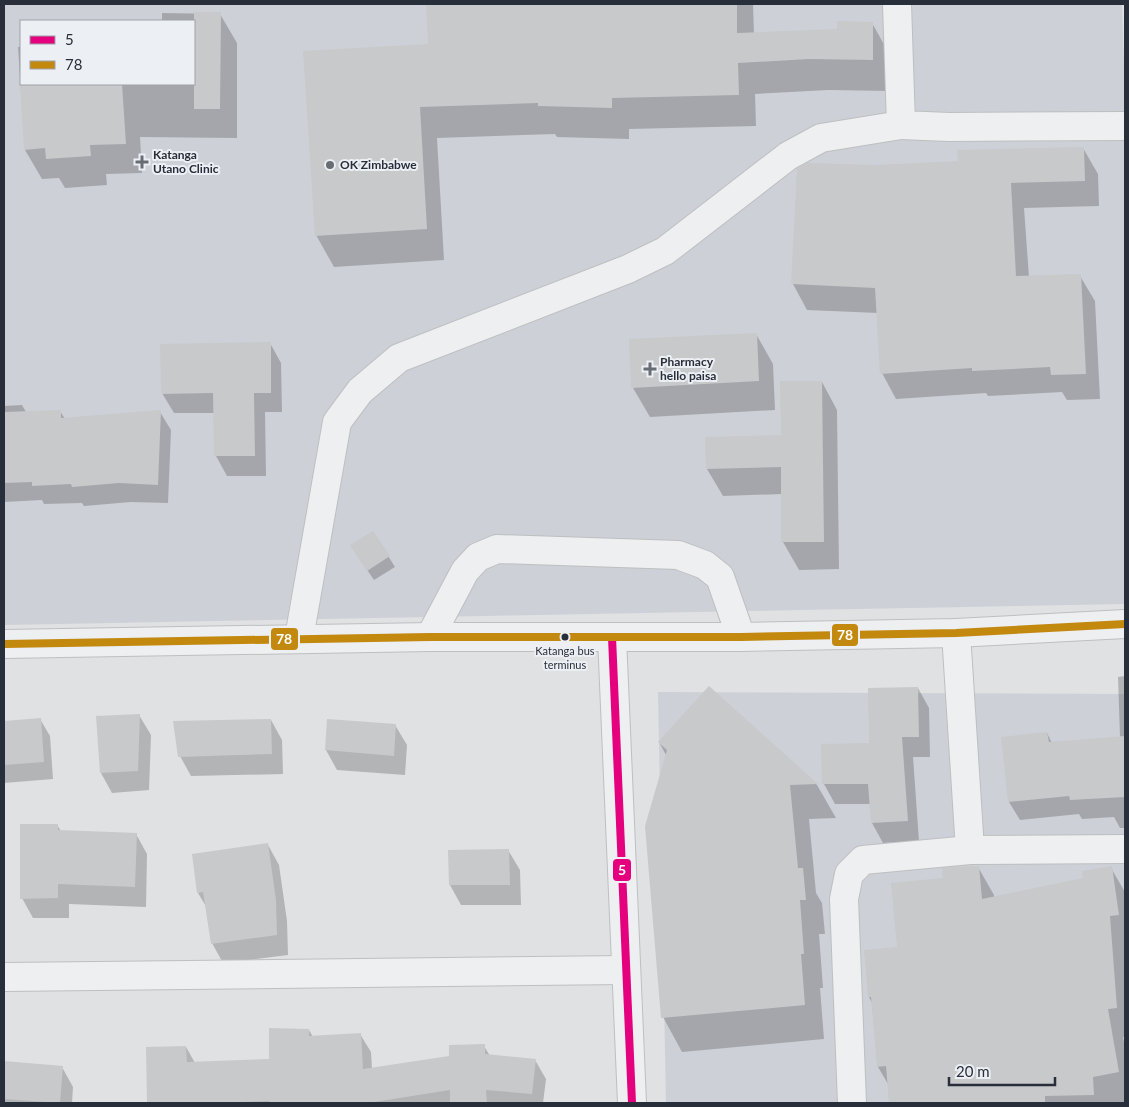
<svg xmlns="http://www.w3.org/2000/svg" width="1129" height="1107" font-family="Lato,sans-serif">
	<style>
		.built { fill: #cdd0d6; fill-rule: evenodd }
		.shadow { fill: #0003 }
		.building { fill: #c7c9cb }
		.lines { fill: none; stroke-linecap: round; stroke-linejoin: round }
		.minor-casing { stroke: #bdbfc1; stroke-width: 30 }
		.minor { stroke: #eeeff0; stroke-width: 28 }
		.bus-1-casing { stroke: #eceff3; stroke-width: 11 }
		.bus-2-casing { stroke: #eceff3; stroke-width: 11 }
		.bus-1 { stroke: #e5007d; stroke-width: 8 }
		.bus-2 { stroke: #c3880e; stroke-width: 8 }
		.poi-dot { fill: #686d75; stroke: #eceff3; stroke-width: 2 }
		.bus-dot { fill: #282e3a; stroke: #eceff3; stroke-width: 2 }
		.labels { text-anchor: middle; stroke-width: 4; stroke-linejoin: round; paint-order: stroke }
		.bus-label { font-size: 11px; fill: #282e3a; stroke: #eceff3 }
		.poi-label { font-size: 12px; font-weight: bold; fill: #282e3a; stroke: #eceff3; text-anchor: start }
		.line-badge { stroke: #eceff3; stroke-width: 2 }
		.badge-label { font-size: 14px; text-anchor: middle; font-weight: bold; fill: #fff }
	</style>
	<rect width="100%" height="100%" fill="#dfe1e3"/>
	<!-- built -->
	<g class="built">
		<path d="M4,4H1122L1125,97V604L4,625ZM21,21H194V84H21Z"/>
		<polygon points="658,692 1125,694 1125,1103 666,1103"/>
	</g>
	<!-- shadow -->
	<g class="shadow">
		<polygon points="427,4 753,4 754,34 838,30 872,23 890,55 890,91 828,90 755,94 756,126 629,129 629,139 557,137 555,134 437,138 444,260 334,267 316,235 429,45"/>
		<polygon points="162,13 220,14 237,43 237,138 140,137 142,173 106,174 107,185 65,188 59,178 42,179 25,150 18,47 21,47 21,84 194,84 194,21 162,21"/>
		<polygon points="1083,148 1098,174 1099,206 1024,208 1029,277 1080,276 1095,301 1100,399 1067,400 1062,392 988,396 986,393 896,399 882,373 878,313 807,310 793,284 799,169 876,167 959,162"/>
		<polygon points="756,334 773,364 775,410 650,417 633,388"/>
		<polygon points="270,343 281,363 282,412 265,412 266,476 227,476 216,456 215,413 174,413 162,393"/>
		<polygon points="822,382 837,410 839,569 799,570 783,542 782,494 723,496 707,469 782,436"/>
		<polygon points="22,405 26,412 60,411 65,419 160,412 171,430 168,503 131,502 84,506 82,503 44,504 42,500 4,502 4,406"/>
		<polygon points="373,532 395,567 374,580 357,555"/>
		<polygon points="1125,676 1125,828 1120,828 1114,817 1082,819 1079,814 1020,820 1009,802 1047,733 1052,743 1120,737 1118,677"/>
		<polygon points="709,688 817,785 836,818 809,819 816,893 822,903 825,934 819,934 823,988 820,988 824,1039 682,1052 663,1017 666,755 659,742"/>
		<polygon points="918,688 929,708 930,757 913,757 919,841 883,843 872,823 871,804 835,804 824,784 823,745 870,745"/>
		<polygon points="139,715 151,735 149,790 112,793 101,773"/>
		<polygon points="40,719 50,736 53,779 4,783 4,722"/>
		<polygon points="271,720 282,740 283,774 191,776 180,756"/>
		<polygon points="395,725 407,745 405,775 337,770 326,750"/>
		<polygon points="57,825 61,831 136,834 147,854 146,907 69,904 69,918 33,918 22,898"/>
		<polygon points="268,845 279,865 287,921 288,955 223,963 212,943 207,908 198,893"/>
		<polygon points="508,850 520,870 521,905 461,905 450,885 449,851"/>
		<polygon points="978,867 994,895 994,897 1085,879 1111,868 1125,892 1125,1037 1123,1037 1125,1047 1125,1102 1115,1103 890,1103 888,1084 878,1067 872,1003 869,997 898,948 944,879"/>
		<polygon points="309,1030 313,1037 360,1034 371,1052 372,1069 450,1057 484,1046 490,1056 535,1060 546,1079 543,1103 148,1103 147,1048 186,1047 195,1063 270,1061"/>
		<polygon points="4,1062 62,1067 73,1087 72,1103 4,1103"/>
	</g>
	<!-- building -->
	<g class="building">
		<polygon points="426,4 737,4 737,33 837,29 837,21 873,22 873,60 809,59 738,63 739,95 612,98 612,108 538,106 538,103 420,107 427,229 315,236 303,51 428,44"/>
		<polygon points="194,12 221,12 220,109 194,109"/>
		<polygon points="20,84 122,84 126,144 90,145 91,156 46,159 45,148 24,150"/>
		<polygon points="1084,147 1085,181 1011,183 1016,276 1081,274 1086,374 1051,375 1050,367 972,371 972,368 880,374 875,288 791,284 797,169 808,163 876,165 958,161 957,150"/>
		<polygon points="757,333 759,381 631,388 629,339"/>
		<polygon points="271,342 271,393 254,393 255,456 214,456 213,393 161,394 160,344"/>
		<polygon points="780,381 822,381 824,542 781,542 781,467 706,469 705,437 781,435"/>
		<polygon points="61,410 61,418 161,410 158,485 119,483 72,487 71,484 32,486 32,482 4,483 4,412"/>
		<polygon points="373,531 390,556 367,571 350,545"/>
		<polygon points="709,686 818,784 790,785 798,868 803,868 806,900 800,900 804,954 801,954 805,1005 661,1018 645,826 667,750 658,742"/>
		<polygon points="918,687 919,737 902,737 908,821 871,823 868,784 822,784 821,744 869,743 868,688"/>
		<polygon points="140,714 138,771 100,773 96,716"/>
		<polygon points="41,718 44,762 4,765 4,721"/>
		<polygon points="271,719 272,754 178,757 173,721"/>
		<polygon points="327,719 396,724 394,756 325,750"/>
		<polygon points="1047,732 1049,742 1125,736 1125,797 1070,800 1069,796 1008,802 1001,737"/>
		<polygon points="20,824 58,824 58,830 137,833 135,887 58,884 58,898 20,899"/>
		<polygon points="268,843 276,900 277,935 211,944 203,892 197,893 192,854"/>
		<polygon points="509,849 510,885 449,885 448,850"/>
		<polygon points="971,866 979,866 982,899 1083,878 1082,871 1112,866 1119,915 1110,916 1117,1008 1108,1009 1119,1072 1093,1077 1094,1095 1045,1096 1045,1103 889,1103 886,1066 877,1067 871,997 868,997 864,950 897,947 891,883 943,878 942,868"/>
		<polygon points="269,1028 309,1029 309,1036 361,1033 363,1069 449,1056 449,1045 485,1044 485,1054 536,1059 532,1094 486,1090 487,1103 450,1103 450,1090 368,1103 269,1103 269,1101 212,1103 147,1103 146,1047 186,1046 187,1062 269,1059"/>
		<polygon points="4,1061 63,1066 60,1103 4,1099"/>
	</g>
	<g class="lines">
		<defs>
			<g id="minor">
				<polyline points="897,4 901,125 949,127 1125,126"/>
				<polyline points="956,633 970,850"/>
				<polyline points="430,637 465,571 478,557 497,549 678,555 705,565 720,577 741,637"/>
				<polyline points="612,637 632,1103"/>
				<polyline points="299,638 337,422 360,391 399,358 628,269 665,251 788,156 821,138 901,125"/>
				<polyline points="4,644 430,637 741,637 956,633 1125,624"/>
				<polyline points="4,977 626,970"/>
				<polyline points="852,1103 844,899 849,874 863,860 970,850 1125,849"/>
			</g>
		</defs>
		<!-- minor casing -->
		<use href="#minor" class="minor-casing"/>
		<!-- minor -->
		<use href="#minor" class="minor"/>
		<defs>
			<polyline id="bus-1" points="612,637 632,1103"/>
			<polyline id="bus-2" points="4,644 430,637 741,637 956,633 1125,624"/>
		</defs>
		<!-- bus-1 casing -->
		<use href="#bus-1" class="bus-1-casing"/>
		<!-- bus-2 casing -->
		<use href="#bus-2" class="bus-2-casing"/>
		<!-- bus-1 -->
		<use href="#bus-1" class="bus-1"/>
		<!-- bus-2 -->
		<use href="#bus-2" class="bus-2"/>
	</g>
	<!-- markers -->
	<g class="poi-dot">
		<path d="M139.5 154.5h5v5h5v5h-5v5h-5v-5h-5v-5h5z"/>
		<circle cx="330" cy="165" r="5"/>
		<path d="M647.5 361.5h5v5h5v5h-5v5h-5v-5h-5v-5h5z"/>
	</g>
	<circle class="bus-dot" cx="565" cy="637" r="4.5"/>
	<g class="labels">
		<!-- bus labels -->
		<g class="bus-label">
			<text x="565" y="655">Katanga bus<tspan x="565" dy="14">terminus</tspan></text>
		</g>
		<!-- poi labels -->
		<g class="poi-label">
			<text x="153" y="159">Katanga<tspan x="153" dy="14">Utano Clinic</tspan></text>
			<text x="340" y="169">OK Zimbabwe</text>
			<text x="660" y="366">Pharmacy<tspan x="660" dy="14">hello paisa</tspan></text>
		</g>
	</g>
	<g class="line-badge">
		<rect x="831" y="623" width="28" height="24" rx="5" fill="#c3880e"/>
		<rect x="270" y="627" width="29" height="24" rx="5" fill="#c3880e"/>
		<rect x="612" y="858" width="20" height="24" rx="5" fill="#e5007d"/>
	</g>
	<g class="badge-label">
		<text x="845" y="640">78</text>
		<text x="284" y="644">78</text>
		<text x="622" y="875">5</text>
	</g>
	<!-- border -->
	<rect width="1129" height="1107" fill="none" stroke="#282e3a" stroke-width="10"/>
	<!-- legend -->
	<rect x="20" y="20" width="175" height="65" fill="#eceff3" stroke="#9ea2a9"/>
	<rect x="30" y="36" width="25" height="8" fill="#e5007d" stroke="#9ea2a9"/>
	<text x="65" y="45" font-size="15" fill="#282e3a">5</text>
	<rect x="30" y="61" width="25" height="8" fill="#c3880e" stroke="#9ea2a9"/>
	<text x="65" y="70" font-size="15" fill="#282e3a">78</text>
	<!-- scale -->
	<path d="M949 1077v8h106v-8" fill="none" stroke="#282e3a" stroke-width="2.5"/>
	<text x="956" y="1077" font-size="15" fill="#282e3a" stroke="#eceff3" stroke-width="4" paint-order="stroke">20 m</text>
</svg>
